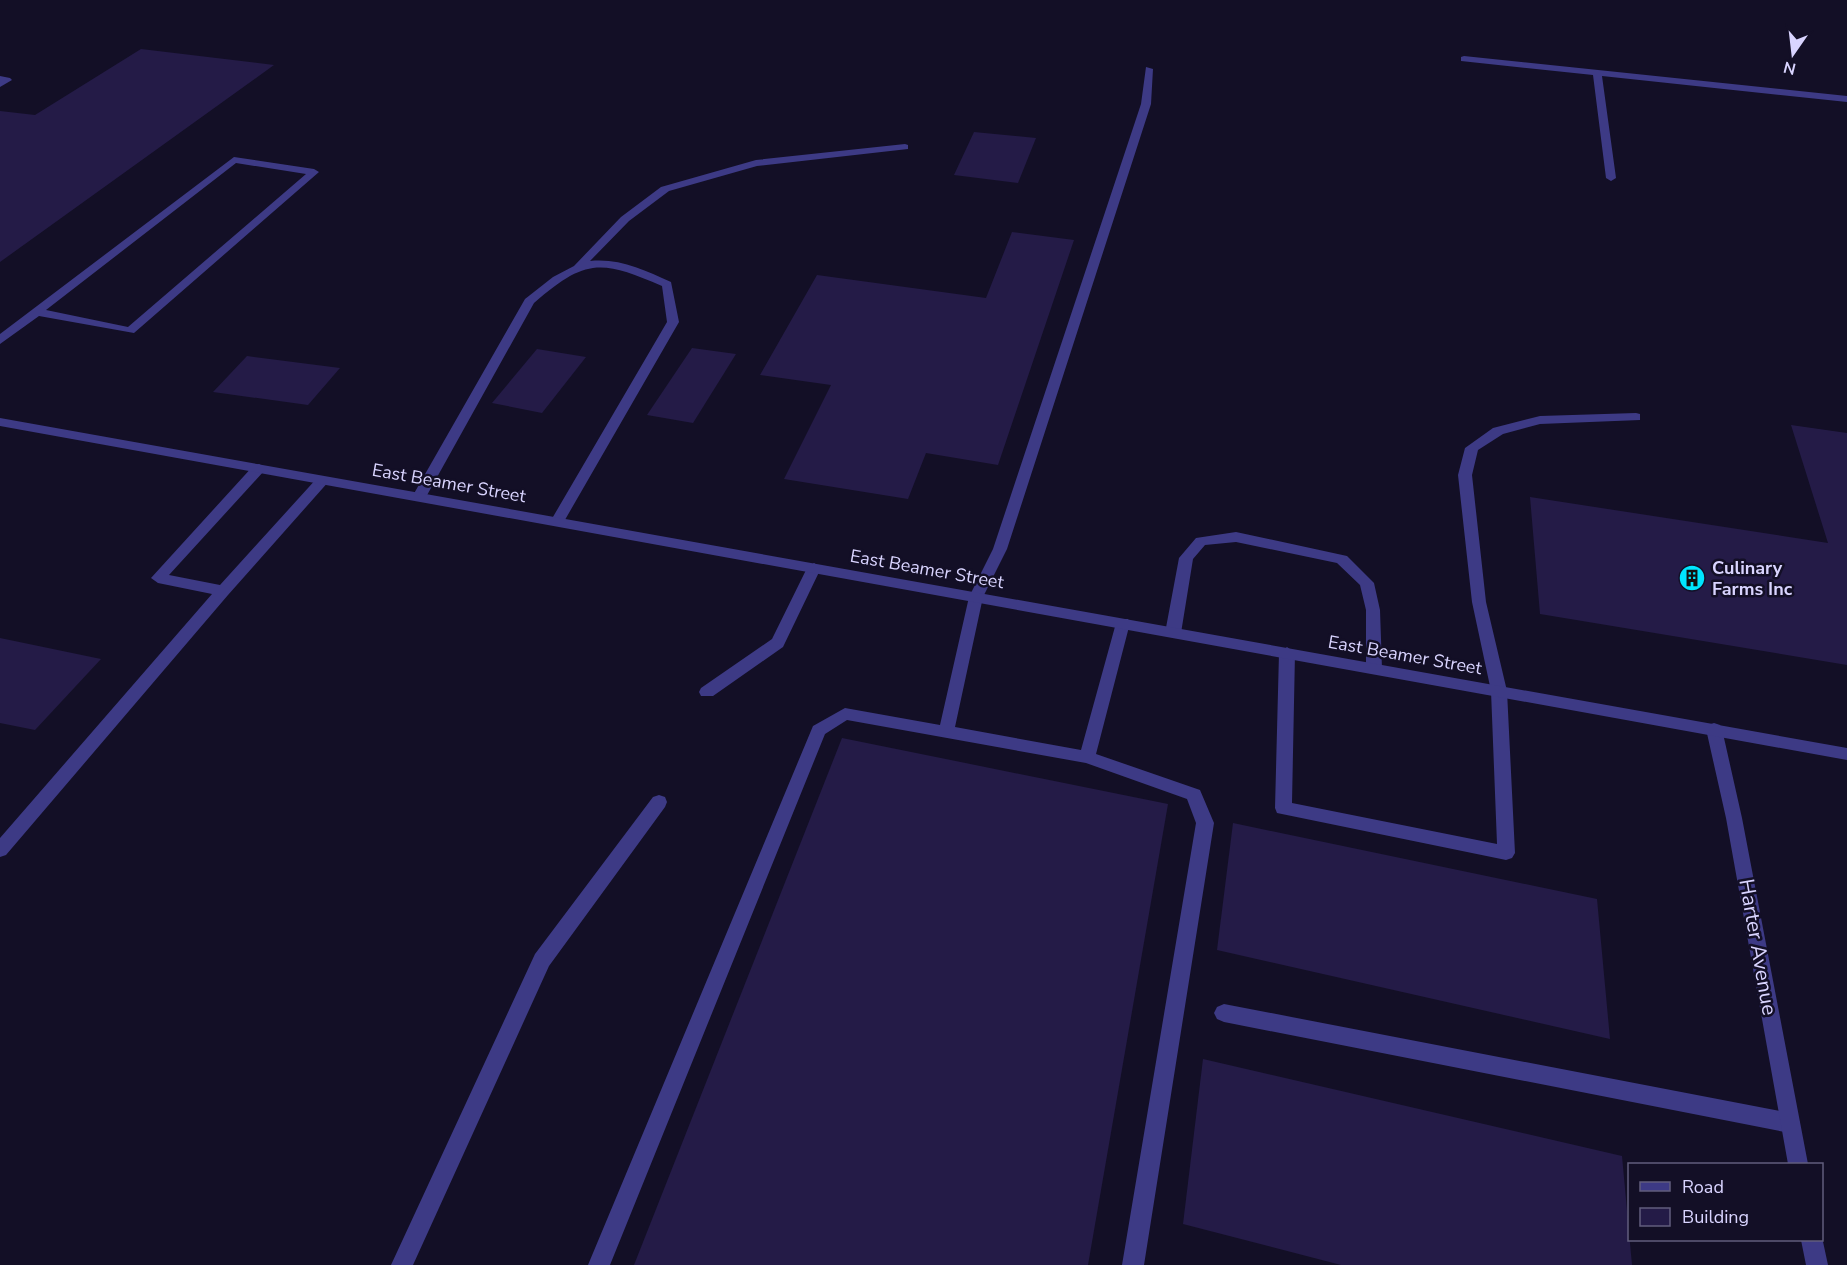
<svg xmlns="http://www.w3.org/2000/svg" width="1847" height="1265" font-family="'Nunito Sans',sans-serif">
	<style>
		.building { fill: #241b47 }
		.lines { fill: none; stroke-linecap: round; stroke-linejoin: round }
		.service { fill: #3d3a85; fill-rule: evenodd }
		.minor { fill: #3d3a85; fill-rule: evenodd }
		.tertiary { fill: #3d3a85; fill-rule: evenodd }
		.labels { text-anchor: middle; stroke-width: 5; stroke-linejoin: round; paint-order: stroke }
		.street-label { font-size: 18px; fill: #d9d4ff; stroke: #130f26 }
		.poi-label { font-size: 18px; font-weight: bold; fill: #d9d4ff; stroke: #130f26; text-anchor: start }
		.near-street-label { font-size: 21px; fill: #d9d4ff; stroke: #130f26 }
	</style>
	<rect width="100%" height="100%" fill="#130f26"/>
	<!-- building -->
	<g class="building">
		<polygon points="141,49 274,65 0,262 0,111 35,115"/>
		<polygon points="974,132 1036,138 1018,183 954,175"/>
		<polygon points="1012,232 1074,240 998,465 926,453 908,499 784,479 831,385 760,375 817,275 986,298"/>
		<polygon points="692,348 736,354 693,423 647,415"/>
		<polygon points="537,349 586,357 542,413 492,403"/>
		<polygon points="247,356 340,368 308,405 213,392"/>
		<polygon points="1791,425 1847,433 1847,665 1540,614 1530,497 1828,543"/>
		<polygon points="0,638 101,659 35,730 0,723"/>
		<polygon points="842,738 1168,804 1088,1265 634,1265"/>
		<polygon points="1233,823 1597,899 1610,1039 1217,950"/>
		<polygon points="1203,1059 1622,1156 1632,1265 1341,1265 1183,1224"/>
	</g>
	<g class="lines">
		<!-- service -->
		<g class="service">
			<polygon points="1464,56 1847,96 1847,102 1602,76 1616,178 1611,181 1606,178 1593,75 1461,61 1461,57"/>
			<polygon points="1146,67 1153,69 1151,104 1007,549 983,597 955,727 1081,750 1116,623 1118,619 1128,619 1130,623 1096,754 1200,790 1214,823 1144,1265 1122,1265 1196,823 1187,799 1086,763 847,720 825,734 610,1265 588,1265 813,726 845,708 940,725 969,597 993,549 1141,104"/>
			<polygon points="0,76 10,78 12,80 0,87"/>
			<path d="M905,144L908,145V149L757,166L669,191L629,221L590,261C620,258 644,270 671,282L679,322L562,525H552L550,522L667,322L662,286C601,260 586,258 534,303L426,497L424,500H414L412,497L525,299L553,277L574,266L621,217L661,187L756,160Z"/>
			<path d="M234,157L314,169L319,172L134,333L39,316L0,344V334ZM236,163L306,174L128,327L46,310Z"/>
			<polygon points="1636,413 1640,414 1640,420 1540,424 1503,434 1478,450 1472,475 1486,602 1507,691 1515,853 1512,858 1506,860 1277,813 1275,808 1279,653 1287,647 1295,653 1292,803 1497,844 1491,691 1472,602 1458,475 1465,448 1493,428 1540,416"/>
			<polygon points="259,464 266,468 264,471 169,575 220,585 318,477 328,477 330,480 228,595 6,855 0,857 0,838 212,594 158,583 151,578 254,465"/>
			<polygon points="1236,532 1347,556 1374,583 1380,610 1382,669 1379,673 1369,673 1366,669 1366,610 1360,585 1337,563 1236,542 1205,545 1193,559 1181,633 1178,637 1168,637 1165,633 1179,558 1196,538"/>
			<polygon points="814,563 821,568 783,647 713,696 701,696 699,692 701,688 772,639 807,568"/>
			<polygon points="659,795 665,797 667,802 665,807 549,966 413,1265 391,1265 535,954 653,797"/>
			<polygon points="1224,1004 1790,1113 1797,1116 1800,1123 1797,1130 1790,1133 1224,1022 1217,1019 1214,1013 1217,1007"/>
		</g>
		<!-- minor -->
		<g class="minor">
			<polygon points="1714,723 1720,725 1722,729 1742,818 1808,1164 1788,1164 1726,818 1706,729 1708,725"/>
			<polygon points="1822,1237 1828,1265 1806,1265 1801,1240 1822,1240"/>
		</g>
		<!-- tertiary -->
		<polygon class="tertiary" points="0,418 1847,748 1847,760 0,426"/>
	</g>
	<!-- icons -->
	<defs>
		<symbol id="building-disc" viewBox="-11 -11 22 22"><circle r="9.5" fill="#00e5ff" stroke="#130f26"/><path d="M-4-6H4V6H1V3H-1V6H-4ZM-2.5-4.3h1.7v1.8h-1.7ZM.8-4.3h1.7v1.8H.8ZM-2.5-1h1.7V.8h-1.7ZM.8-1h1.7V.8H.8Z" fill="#111"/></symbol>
	</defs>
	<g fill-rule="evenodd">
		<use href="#building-disc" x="1677" y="563" width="30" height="30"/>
	</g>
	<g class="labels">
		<!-- street labels -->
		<g class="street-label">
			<text transform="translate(449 483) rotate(10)" y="6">East Beamer Street</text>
			<text transform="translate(927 569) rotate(10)" y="6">East Beamer Street</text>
			<text transform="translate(1405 655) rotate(10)" y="6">East Beamer Street</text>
		</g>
		<!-- poi labels -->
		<g class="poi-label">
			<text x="1712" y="574">Culinary<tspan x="1712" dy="21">Farms Inc</tspan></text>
		</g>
		<!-- near-street labels -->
		<g class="near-street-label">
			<text transform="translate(1758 947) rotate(80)" y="7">Harter Avenue</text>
		</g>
	</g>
	<!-- legend -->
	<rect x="1628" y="1163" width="195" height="78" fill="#130f26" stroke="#625e7d" stroke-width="1.5"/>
	<rect x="1640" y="1182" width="30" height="9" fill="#3d3a85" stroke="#625e7d" stroke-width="1.5"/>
	<text x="1682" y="1193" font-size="18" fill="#d9d4ff">Road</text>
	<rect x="1640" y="1208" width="30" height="18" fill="#241b47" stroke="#625e7d" stroke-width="1.5"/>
	<text x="1682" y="1223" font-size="18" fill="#d9d4ff">Building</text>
	<!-- north arrow -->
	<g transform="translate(1793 54) rotate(194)" stroke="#130f26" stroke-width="4.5" paint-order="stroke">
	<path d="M0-4.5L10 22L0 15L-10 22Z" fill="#d9d4ff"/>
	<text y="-9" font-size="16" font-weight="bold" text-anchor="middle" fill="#d9d4ff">N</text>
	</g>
</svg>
